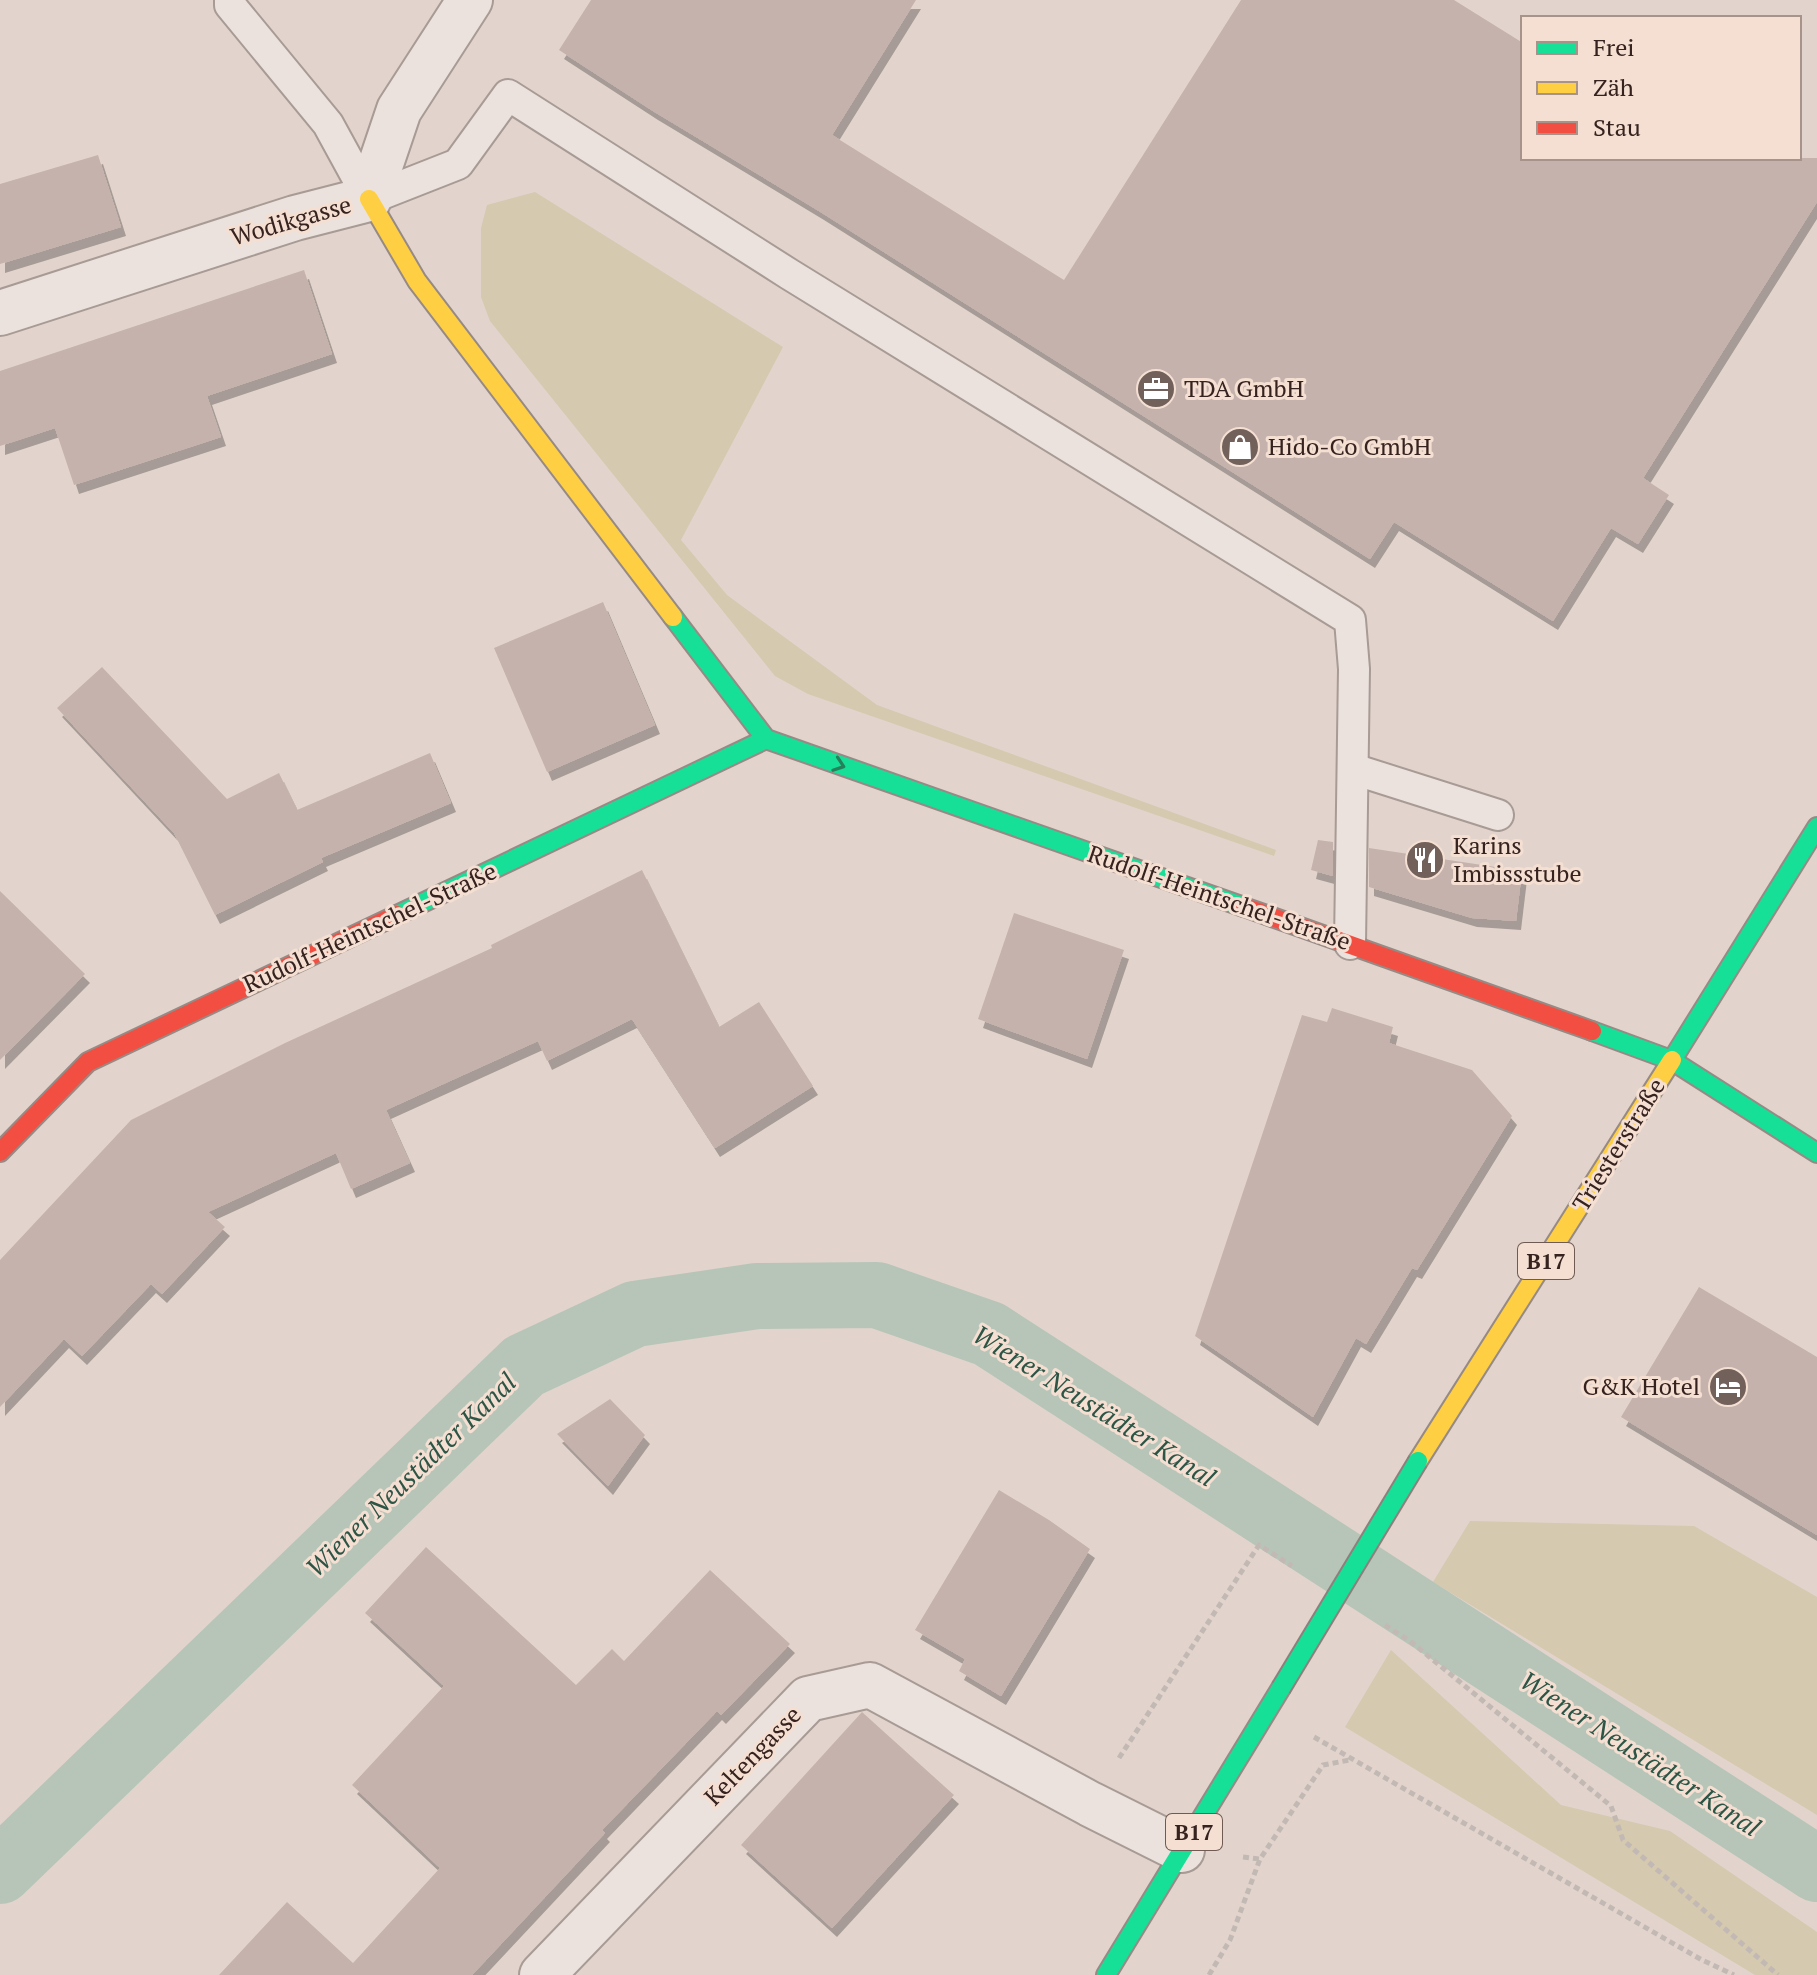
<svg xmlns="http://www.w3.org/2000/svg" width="1817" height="1975" font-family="'PT Serif',serif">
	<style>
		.green { fill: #d5c9af }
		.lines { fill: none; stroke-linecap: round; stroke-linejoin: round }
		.canal { stroke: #b7c5b8; stroke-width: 66 }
		.building { fill: #c6b2ad; filter: url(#shadow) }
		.lane-casing { stroke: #a89a95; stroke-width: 34 }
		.street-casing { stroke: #a89a95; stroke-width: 48 }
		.fast-casing { stroke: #978a85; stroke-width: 22 }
		.slow-casing { stroke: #978a85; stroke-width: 22 }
		.jam-casing { stroke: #978a85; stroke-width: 22 }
		.path { stroke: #c3b9b4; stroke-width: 5; stroke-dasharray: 6 4; stroke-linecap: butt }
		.lane { stroke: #ebe2dd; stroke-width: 30 }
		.street { stroke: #ebe2dd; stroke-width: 44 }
		.fast { stroke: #16e098; stroke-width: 18 }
		.slow { stroke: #ffcf43; stroke-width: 18 }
		.jam { stroke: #f24e42; stroke-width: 18 }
		.fast-bridge-casing { stroke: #8d807c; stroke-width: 22; stroke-linecap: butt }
		.fast-bridge { stroke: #16e098; stroke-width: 18 }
		.oneway { stroke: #26815b }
		.labels { text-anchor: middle; stroke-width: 6; stroke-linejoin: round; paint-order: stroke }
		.shield { fill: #f4dfd2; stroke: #6f5b54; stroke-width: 2 }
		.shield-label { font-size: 22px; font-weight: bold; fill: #36221e }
		.street-label { font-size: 24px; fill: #36221e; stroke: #f4dfd2 }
		.poi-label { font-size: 24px; fill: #36221e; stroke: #f4dfd2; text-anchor: start }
		.water-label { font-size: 26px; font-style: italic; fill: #2d5546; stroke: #f4dfd2 }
	</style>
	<defs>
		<filter id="shadow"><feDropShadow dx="5" dy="9" stdDeviation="0" flood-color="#0004"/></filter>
	</defs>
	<rect width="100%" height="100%" fill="#e2d4cc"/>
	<!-- green -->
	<g class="green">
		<polygon points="535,192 783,347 681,540 727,595 877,705 1276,850 1274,856 808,694 775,676 490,321 481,297 481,228 487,205"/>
		<polygon points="1470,1521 1694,1526 1817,1597 1817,1815 1433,1582"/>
		<polygon points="1391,1650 1561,1805 1670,1831 1817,1932 1817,1975 1755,1975 1345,1727"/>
	</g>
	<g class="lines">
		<!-- canal -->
		<polyline class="canal" points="0,1871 524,1366 635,1314 757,1296 877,1295 989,1334 1817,1869"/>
	</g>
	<!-- building -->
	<g class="building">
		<polygon points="591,0 916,0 832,135 1064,280 1241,0 1454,0 1523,43 1523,158 1817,158 1817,202 1643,478 1669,495 1638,544 1611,528 1553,621 1394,522 1370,559 819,211 653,111 559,50"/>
		<polygon points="98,155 121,227 0,264 0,184"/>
		<polygon points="304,270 332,354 207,396 221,437 74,485 55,428 0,446 0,371"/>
		<polygon points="603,602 655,725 547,772 494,648"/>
		<polygon points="102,667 227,799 279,773 297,810 430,753 451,803 321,858 323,862 215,915 174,833 57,708"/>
		<polygon points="1318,840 1333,842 1333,876 1311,870"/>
		<polygon points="1369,848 1522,871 1516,921 1472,918 1369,887"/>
		<polygon points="642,870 719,1027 759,1002 813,1086 715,1148 632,1019 547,1061 538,1041 386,1110 410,1163 351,1189 336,1153 208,1212 225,1227 162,1294 151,1284 82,1356 64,1339 0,1407 0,1260 131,1120 285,1043 492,948 491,945"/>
		<polygon points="0,891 85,974 0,1060"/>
		<polygon points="1014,913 1124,950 1087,1059 978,1019"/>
		<polygon points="1332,1008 1393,1027 1389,1043 1472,1070 1512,1116 1417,1270 1412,1268 1366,1344 1356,1338 1313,1417 1195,1336 1302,1015 1327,1022"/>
		<polygon points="1699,1287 1817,1357 1817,1535 1621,1417"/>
		<polygon points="610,1399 645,1435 608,1486 557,1434"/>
		<polygon points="999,1490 1049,1520 1090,1549 1001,1696 959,1671 965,1659 915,1630"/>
		<polygon points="426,1547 576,1685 612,1649 624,1661 710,1570 790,1644 721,1715 717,1711 602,1830 605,1833 472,1975 219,1975 287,1902 353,1963 440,1868 352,1785 444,1686 365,1613"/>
		<polygon points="862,1712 954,1795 832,1928 741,1845"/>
	</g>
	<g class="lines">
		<defs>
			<g id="lane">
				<polyline points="230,0 230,5 328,124 369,199 458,164 508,95 789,274 1350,620 1354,669 1350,944"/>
				<polyline points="1353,769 1498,815"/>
			</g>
			<g id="street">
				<polyline points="0,313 295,218 369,199 399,110 470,0"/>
				<polyline points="542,1975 808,1699 870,1685 1090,1804 1182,1850"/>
			</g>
			<g id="fast">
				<polyline points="673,617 766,739 1244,907"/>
				<polyline points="397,915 766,739"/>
				<polyline points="1592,1031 1671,1060 1817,1153"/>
				<polyline points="1672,1060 1817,827"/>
				<polyline points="1106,1975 1281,1688"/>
			</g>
			<g id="slow">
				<polyline points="369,199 417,281 673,617"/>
				<polyline points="1418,1461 1672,1060"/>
			</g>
			<g id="jam">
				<polyline points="1244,907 1592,1031"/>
				<polyline points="0,1152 88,1062 397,915"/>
			</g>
		</defs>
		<!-- lane casing -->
		<use href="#lane" class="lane-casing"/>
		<!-- street casing -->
		<use href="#street" class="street-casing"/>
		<!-- fast casing -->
		<use href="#fast" class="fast-casing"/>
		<!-- slow casing -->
		<use href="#slow" class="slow-casing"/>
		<!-- jam casing -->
		<use href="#jam" class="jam-casing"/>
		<!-- path -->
		<g class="path">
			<polyline points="1385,1625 1410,1641 1611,1806 1623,1840 1778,1975"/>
			<polyline points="1314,1737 1702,1960 1734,1975"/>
			<polyline points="1119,1758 1259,1545 1292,1566"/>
			<polyline points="1243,1857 1260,1859 1323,1765 1350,1760"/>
			<polyline points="1209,1975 1230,1940 1260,1859"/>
		</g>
		<!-- lane -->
		<use href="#lane" class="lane"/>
		<!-- street -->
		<use href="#street" class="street"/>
		<!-- fast -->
		<use href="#fast" class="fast"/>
		<!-- slow -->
		<use href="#slow" class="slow"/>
		<!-- jam -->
		<use href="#jam" class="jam"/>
		<defs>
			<polyline id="fast-bridge" points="1281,1688 1418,1461"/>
		</defs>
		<!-- fast-bridge casing -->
		<use href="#fast-bridge" class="fast-bridge-casing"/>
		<!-- fast-bridge -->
		<use href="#fast-bridge" class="fast-bridge"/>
	</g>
	<!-- one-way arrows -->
	<defs><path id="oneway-chevron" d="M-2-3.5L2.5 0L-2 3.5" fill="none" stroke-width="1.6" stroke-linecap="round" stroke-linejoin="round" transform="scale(2)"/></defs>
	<use class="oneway" href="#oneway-chevron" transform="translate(839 765) rotate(19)"/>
	<!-- icons -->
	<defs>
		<symbol id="office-disc" viewBox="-11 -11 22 22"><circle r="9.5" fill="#72605b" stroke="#f4dfd2"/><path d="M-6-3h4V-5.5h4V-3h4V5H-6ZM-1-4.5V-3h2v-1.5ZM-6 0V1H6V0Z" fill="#fff"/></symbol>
		<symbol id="shop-disc" viewBox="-11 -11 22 22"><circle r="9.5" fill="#72605b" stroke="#f4dfd2"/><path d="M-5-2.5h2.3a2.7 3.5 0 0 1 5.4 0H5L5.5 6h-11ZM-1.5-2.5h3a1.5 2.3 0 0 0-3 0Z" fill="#fff"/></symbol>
		<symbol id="restaurant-disc" viewBox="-11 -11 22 22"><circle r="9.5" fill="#72605b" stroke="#f4dfd2"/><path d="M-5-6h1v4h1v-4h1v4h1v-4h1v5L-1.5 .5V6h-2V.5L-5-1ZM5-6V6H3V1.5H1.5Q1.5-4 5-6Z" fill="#fff"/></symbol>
		<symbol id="hotel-disc" viewBox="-11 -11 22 22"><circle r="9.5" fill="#72605b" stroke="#f4dfd2"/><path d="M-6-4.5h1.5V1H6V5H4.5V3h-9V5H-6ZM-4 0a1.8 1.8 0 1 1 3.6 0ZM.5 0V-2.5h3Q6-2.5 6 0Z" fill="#fff"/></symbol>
	</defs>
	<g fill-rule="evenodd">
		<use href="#office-disc" x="1134" y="367" width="44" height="44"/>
		<use href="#shop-disc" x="1218" y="425" width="44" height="44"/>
		<use href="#restaurant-disc" x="1403" y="838" width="44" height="44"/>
		<use href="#hotel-disc" x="1706" y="1365" width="44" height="44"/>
	</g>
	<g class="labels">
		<!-- shield labels -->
		<g class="shield">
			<rect x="1518" y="1243" width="56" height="36" rx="6"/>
			<rect x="1166" y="1814" width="56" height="36" rx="6"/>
		</g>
		<g class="shield-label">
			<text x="1546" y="1269">B17</text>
			<text x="1194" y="1840">B17</text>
		</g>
		<!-- street labels -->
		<g class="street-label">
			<text transform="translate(291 221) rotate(-16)" y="8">Wodikgasse</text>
			<text transform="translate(1219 898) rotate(19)" y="8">Rudolf-Heintschel-Straße</text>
			<text transform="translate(370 928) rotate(-25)" y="8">Rudolf-Heintschel-Straße</text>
			<text transform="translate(1619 1145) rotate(-58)" y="8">Triesterstraße</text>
			<text transform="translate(753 1756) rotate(-46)" y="8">Keltengasse</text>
		</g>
		<!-- poi labels -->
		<g class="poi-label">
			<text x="1184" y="397">TDA GmbH</text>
			<text x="1268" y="455">Hido-Co GmbH</text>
			<text x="1453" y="854">Karins<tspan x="1453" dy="28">Imbissstube</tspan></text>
			<text x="1700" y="1395" text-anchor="end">G&amp;K Hotel</text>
		</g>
		<!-- water labels -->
		<g class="water-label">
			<text transform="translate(1094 1406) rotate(32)" y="9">Wiener Neustädter Kanal</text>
			<text transform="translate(411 1475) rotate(-44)" y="9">Wiener Neustädter Kanal</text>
			<text transform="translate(1640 1754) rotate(33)" y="9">Wiener Neustädter Kanal</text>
		</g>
	</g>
	<!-- legend -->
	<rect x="1521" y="16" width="280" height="144" fill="#f4dfd2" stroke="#a8938a" stroke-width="2"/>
	<rect x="1537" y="42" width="40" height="12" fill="#16e098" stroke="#a8938a" stroke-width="2"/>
	<text x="1593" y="56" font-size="24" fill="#36221e">Frei</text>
	<rect x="1537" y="82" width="40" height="12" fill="#ffcf43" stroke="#a8938a" stroke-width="2"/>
	<text x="1593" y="96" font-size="24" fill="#36221e">Zäh</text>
	<rect x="1537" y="122" width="40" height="12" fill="#f24e42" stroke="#a8938a" stroke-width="2"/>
	<text x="1593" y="136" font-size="24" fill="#36221e">Stau</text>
</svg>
